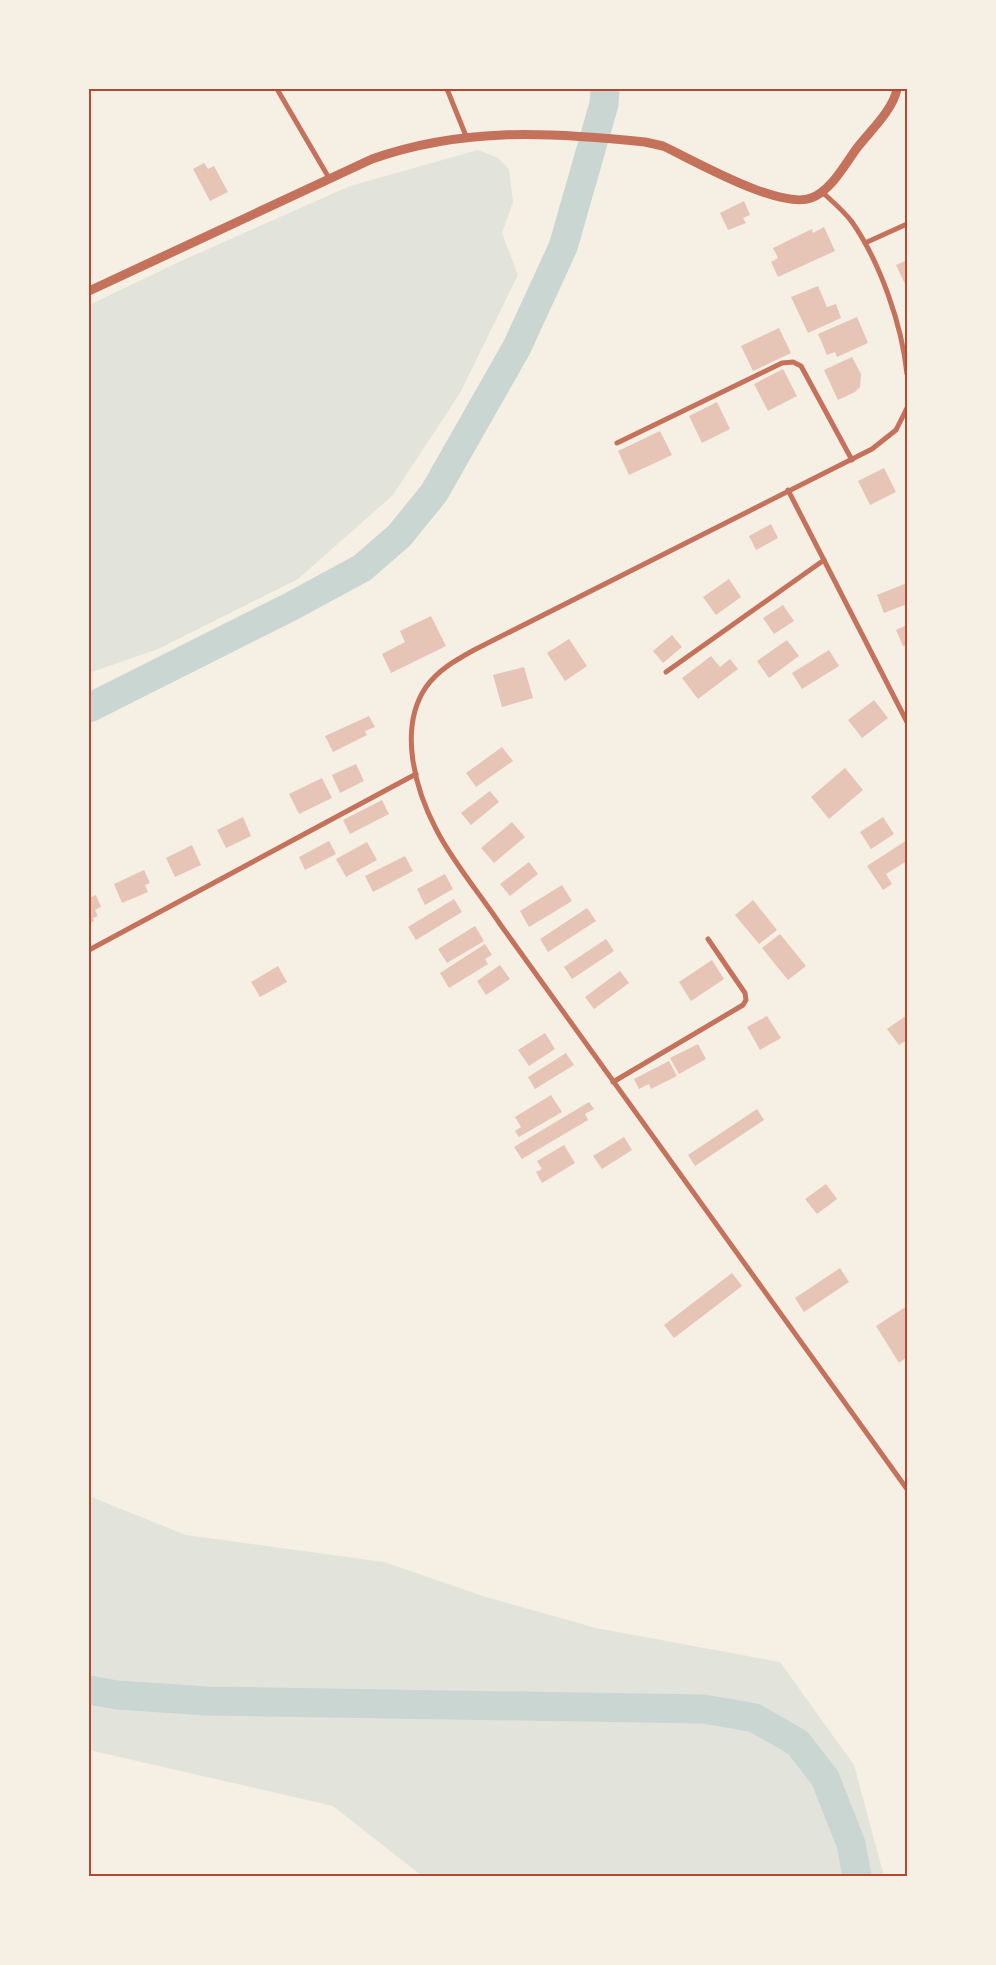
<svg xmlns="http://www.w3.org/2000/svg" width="996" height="1965" font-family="'Space Grotesk',sans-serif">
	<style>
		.green { fill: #e2e4dc }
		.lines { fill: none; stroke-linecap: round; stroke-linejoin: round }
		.river { stroke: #c9d6d2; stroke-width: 29 }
		.building { fill: #e6c5b7 }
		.minor { stroke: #c5725c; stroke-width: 5 }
		.tertiary { stroke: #c5725c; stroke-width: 9 }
		.neatline { fill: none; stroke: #b5482f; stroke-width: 2 }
	</style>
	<rect width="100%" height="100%" fill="#f6efe4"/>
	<!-- green -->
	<g class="green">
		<polygon points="478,150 498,158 509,169 513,202 502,233 518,275 460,393 393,495 298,579 158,649 89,673 89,305 181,261 350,186"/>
		<polygon points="89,1496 186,1535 384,1562 486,1597 596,1628 780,1662 854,1765 884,1876 422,1876 333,1806 89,1750"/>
	</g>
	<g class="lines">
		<!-- river -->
		<g class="river">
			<polyline points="89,708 290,607 362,568 399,536 434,493 517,347 563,247 604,104 605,89"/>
			<polyline points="89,1690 117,1695 207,1701 704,1709 755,1718 798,1743 825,1778 851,1844 857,1876"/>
		</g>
	</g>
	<!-- building -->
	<g class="building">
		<polygon points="204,163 208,169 214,166 228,192 210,201 193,169"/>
		<polygon points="744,201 750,215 743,218 746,223 728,230 720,213"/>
		<polygon points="824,227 835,251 778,277 771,262 778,258 773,248 812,229 813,233"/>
		<polygon points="907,260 907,283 905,284 896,265"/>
		<polygon points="818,286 827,307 836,304 841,318 808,333 791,297"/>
		<polygon points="857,317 868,343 837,357 835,352 827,355 818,334"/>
		<polygon points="779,328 791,353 753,371 741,346"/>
		<polygon points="852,357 861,374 860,387 855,392 838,400 824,370"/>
		<polygon points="783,369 797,396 768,411 754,384"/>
		<polygon points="717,402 730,429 702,443 689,416"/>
		<polygon points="660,431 672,455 629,475 618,451"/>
		<polygon points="884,468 896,492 870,505 858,481"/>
		<polygon points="771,524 778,538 756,550 749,536"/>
		<polygon points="729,579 741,597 716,615 703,597"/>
		<polygon points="907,583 907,604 884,613 877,595"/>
		<polygon points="783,605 794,621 774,634 763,618"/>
		<polygon points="431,616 446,646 391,673 382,654 405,642 400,631"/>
		<polygon points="907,625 907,645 903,646 896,630"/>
		<polygon points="672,635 682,647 663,663 653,651"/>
		<polygon points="569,639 587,666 565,681 547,653"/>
		<polygon points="787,640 799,656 769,678 757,661"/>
		<polygon points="829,650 839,666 802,689 792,673"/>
		<polygon points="711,656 720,667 730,659 738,669 698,699 682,678"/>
		<polygon points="524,667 533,698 502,707 493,675"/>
		<polygon points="874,700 888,718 862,738 848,720"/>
		<polygon points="369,716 375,727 365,731 367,735 333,752 325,736"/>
		<polygon points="502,747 513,761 476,787 466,773"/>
		<polygon points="356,764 364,781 340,793 332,775"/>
		<polygon points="845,768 863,790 829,819 811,797"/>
		<polygon points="322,778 332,798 299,814 289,794"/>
		<polygon points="490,791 499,802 471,825 461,813"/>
		<polygon points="382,800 389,814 350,834 343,820"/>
		<polygon points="243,817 251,836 226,848 217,830"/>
		<polygon points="883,817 894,834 871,849 860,832"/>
		<polygon points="512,822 525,837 494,863 481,848"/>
		<polygon points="907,840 907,861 886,874 892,884 883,890 867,866"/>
		<polygon points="329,841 336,854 305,870 299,857"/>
		<polygon points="367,842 377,860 346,877 336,859"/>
		<polygon points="192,845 201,865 175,877 166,858"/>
		<polygon points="405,856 413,871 373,892 365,876"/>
		<polygon points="529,862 538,874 510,896 500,884"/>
		<polygon points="144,870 150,883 145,885 148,892 122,903 114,884"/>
		<polygon points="445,874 453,889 425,905 417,889"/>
		<polygon points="562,885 572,901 529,927 520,911"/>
		<polygon points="96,895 101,907 95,910 98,916 93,918 94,921 89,924 89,898"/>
		<polygon points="454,899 462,912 416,940 408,927"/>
		<polygon points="753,900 777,930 759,944 735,915"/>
		<polygon points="587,908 596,921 548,952 540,939"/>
		<polygon points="475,926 484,941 447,963 438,949"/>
		<polygon points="780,934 806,966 788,980 762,948"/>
		<polygon points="606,939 614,951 572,979 564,967"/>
		<polygon points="485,944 492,955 485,959 488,964 449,988 440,973"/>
		<polygon points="712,960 724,979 691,1001 679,982"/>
		<polygon points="500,965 510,979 486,995 477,981"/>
		<polygon points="278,966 287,982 260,997 251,982"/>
		<polygon points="620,971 629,983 594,1009 585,997"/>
		<polygon points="907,1015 907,1040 899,1045 887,1029"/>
		<polygon points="767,1016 781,1038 760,1050 747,1027"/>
		<polygon points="545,1033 555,1049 529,1066 518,1050"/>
		<polygon points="698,1044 706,1059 679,1074 670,1058"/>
		<polygon points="566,1053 574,1065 535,1089 528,1077"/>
		<polygon points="669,1061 677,1076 651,1089 649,1084 639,1089 634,1079"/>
		<polygon points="551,1095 562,1112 519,1137 515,1131 521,1127 515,1117"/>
		<polygon points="589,1102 594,1109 585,1114 588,1120 522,1159 514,1147"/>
		<polygon points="757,1109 764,1120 695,1166 688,1155"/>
		<polygon points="624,1137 632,1150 602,1169 593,1156"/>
		<polygon points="564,1145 575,1163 542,1183 536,1172 542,1169 537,1161"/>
		<polygon points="826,1184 837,1199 817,1214 805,1199"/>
		<polygon points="840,1268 849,1282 804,1312 795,1298"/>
		<polygon points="732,1273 742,1286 674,1338 664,1325"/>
		<polygon points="907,1306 907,1357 899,1363 876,1326"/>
	</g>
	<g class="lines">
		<!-- minor -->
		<g class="minor">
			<polyline points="277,89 329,178"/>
			<polyline points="447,89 466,136"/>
			<path d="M822,192C832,201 844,211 852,222C880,262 902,325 907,374"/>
			<polyline points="865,243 907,224"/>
			<path d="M907,408L896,430L872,449L474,650C456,660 438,670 426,687C398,728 415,789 436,829C452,861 480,894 500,924L907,1489"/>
			<polyline points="617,443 782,363 793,362 801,366 852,460"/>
			<polyline points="788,490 907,722"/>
			<polyline points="666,672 824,560"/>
			<polyline points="89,950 416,774"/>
			<polyline points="613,1082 743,1005 746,1000 745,993 708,939"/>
		</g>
		<!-- tertiary -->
		<path class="tertiary" d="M89,291L372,159C463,127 551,132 645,142L663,146C695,161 780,210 811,198C831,191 845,164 857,148C870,131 893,110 897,89"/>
	</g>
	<!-- border -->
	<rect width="996" height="1965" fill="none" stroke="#f6efe4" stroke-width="180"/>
	<rect x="90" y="90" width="816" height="1785" class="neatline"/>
</svg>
